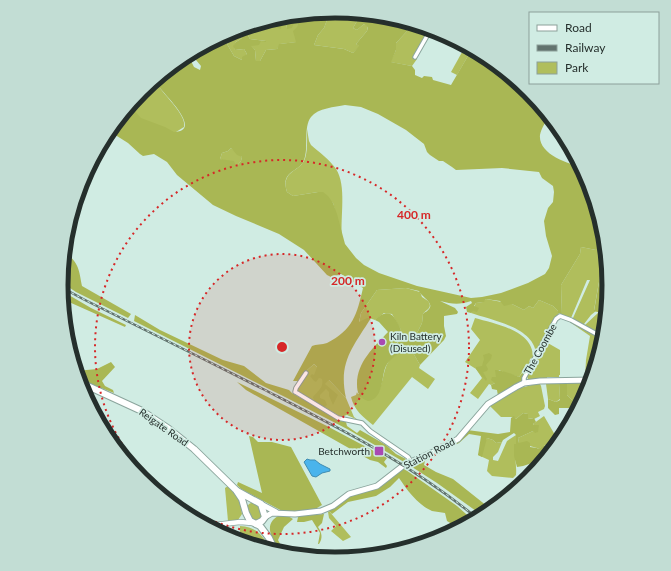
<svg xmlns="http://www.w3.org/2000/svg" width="671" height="571" font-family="Lato,sans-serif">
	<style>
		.green { fill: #b0be5c }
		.forest { fill: #a9b754; fill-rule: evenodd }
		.water { fill: #4ab4ec; stroke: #3f8cb2 }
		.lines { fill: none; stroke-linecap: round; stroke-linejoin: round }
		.minor-casing { stroke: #8ba59d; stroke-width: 5.5 }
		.tertiary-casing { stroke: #8ba59d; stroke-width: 6 }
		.secondary-casing { stroke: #8ba59d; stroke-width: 7 }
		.primary-casing { stroke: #8ba59d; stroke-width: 8 }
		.minor { stroke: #fff; stroke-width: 3.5 }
		.tertiary { stroke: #fff; stroke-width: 4.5 }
		.secondary { stroke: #fff; stroke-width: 5 }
		.primary { stroke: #fff; stroke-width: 6 }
		.rail-casing { stroke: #62736e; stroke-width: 2.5 }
		.rail { stroke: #d0ece3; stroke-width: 1; stroke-dasharray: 3; stroke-linecap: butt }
		.ring { fill: none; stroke: #d62828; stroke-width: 2; stroke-dasharray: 2 4 }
		.poi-dot { fill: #a949b2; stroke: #d0ece3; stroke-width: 1.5 }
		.labels { text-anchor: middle; stroke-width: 3.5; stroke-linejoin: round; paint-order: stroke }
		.poi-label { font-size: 10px; fill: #252f2c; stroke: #d0ece3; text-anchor: start }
		.street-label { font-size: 10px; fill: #252f2c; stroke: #d0ece3 }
		.rim { fill: none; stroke: #252f2c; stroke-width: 5 }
		.centre { fill: #d62828; stroke: #d0ece3; stroke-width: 2 }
		.ring-label { font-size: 12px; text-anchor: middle; font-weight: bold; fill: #d62828; stroke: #d0ece3; stroke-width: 3.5; stroke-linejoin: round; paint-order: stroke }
	</style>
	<rect width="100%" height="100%" fill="#d0ece3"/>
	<!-- green -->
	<g class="green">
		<polygon points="331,11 361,14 353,28 357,30 364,24 368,26 367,31 356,44 360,46 353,53 344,49 314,45 318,35 324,28 327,20 331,14"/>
		<polygon points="270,20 275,27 281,23 286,24 287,28 295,20 298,21 297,42 280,44 277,49 266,50 260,61 256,61 255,50 250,46 260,41 266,41 250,39 244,28"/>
		<polygon points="403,20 430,29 413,56 417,59 412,66 390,62 396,50 396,43 409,29"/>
		<polygon points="238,33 242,36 242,38 236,42 234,46 235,50 244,49 247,54 242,60 234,56 227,44"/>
		<polygon points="466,45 472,49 457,75 451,72"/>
		<path d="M167,71C167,77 161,82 160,88C166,97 187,116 184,127L176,132H143L117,122L142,91Z"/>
		<path d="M307,129L309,141L311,145C319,152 330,160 336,169C347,186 340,217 342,237L333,203L318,192L293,196L287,192C281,171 297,173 304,161C308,153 307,139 307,129Z"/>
		<polygon points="231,148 242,157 241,161 236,167 220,159 222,153 228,151"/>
		<polygon points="581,247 596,250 605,248 594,310 596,311 591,315 584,324 581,324 573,320 573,318 590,280 587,280 571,318 562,315 561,285 580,254"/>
		<path d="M406,288L420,292L422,297L428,301C433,308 427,309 423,314L422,323L417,333L403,338L393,346L392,343L401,330L392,314L384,313L375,320L369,318L359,323L361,313L377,290Z"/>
		<path d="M486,299L512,304L524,310L529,306L533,308L539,300L553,306L558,311V315L537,352L536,353C533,327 491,320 471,313L476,303L483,302Z"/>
		<polygon points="599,312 607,315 605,338 604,335 600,335 585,325"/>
		<path d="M475,318C495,324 533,330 533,357L530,359L528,368L523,371L519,377L503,372L499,370L496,377L495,383L491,385L489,384L478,399L470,393L482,378L476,369L465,362L480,340L471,329Z"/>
		<polygon points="567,320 605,339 593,378 585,377 586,360 590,336"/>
		<polygon points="546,342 560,350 560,375 559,375 559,377 547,377 547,379 528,379 527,376"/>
		<path d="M409,349L412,351L420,365L419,368L435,379L428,389L412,377L373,425C363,417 354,410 351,397L356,395L357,392L358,394L379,391C388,368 380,360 409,349Z"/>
		<polygon points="314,364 346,398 354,417 358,420 347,415 341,417 297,391 305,372"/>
		<polygon points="559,383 560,399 556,402 548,399 546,384"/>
		<polygon points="567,383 592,383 589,391 580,408 572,408 572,400 567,395"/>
		<polygon points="536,384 540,384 541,386 545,406 544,409 538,412 540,416 534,419 533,418 528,419 528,414 523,413 516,419 514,417 501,417 490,406 520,388"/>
		<polygon points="544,416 555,435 551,439 550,443 538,449 537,448 519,443 518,438 533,431 534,425 533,424"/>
		<path d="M516,435V444H514C514,455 517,465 516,475L513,478L492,476L487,471L489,460L478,455L487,438L493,440L496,443L502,442L498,452L493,457V460L498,461L507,441Z"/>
		<polygon points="228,486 240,501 242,514 238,520 228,521 225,488"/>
		<polygon points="253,502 259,505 263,517 259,521 252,520 247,507 249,504"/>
		<polygon points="329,511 351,537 343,541 331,531 336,526 329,518 328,512"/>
		<path d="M240,526C259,527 263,538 273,552L250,545L249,540L242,543L232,539L240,536Z"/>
	</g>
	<!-- forest -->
	<g class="forest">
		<path d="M331,11V14L327,20L324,28L318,35L314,45L344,49L353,53L359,46L356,44L367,31L368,27L364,24L357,30L353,28L361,14C376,15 402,13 409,29L396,43V50L391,62L412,66L415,70V75L422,78L424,76L432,77L433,80L451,85L472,49L488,57L530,92L549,116C546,121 541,129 540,135C538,154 568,164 582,167L589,181L605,232L610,286L607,315L594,311L605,248L596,250L581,247L580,254L561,285L562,315L559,313L558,315V311L553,306L539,300L533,308L529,306L524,310L512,304L504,306L500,301L486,299L484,302L476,303L474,306L479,308L477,312L473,311L471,313L467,312L466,307L472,303L471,301C459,305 452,304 440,301L455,308L458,312L457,314L444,316V326L446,336L444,340L420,365L412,351L409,349C401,352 390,358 386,366C381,376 384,399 368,401C359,398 357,393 357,384C357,362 374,347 388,332L379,322L375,320C389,306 395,316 401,330L400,334L392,343L395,345L403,338L417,333L422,323L423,314C424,312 427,312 428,310C436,303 421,297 419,291L406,288L377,290L361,313L359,322L367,318H371C353,347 338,362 346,398L329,380L325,384L338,395L333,405L329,396V392L326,389L320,395V398L325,400L327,405L325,407L314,401L313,397C318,391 324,387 322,379L319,378L316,382L314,381L310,376L312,374L314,375L317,367L314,364L305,372L299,381H293L312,346C316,344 322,345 327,343C353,330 357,314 363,288L341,274L331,277L327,275L304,250L279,234L236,216L213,205L177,175L167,162L154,154L143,156L140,154L128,143L109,131L130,106L141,118L165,127L174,132C203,131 166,96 160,88L159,85L167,73V71L188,55L194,67L200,70L201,66L196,60L195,51L225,35L226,36L231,32L244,28L250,39L266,41V42L261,41L259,45L251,46L255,50L256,61H260L266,50L277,49L279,44L296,42L293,31L297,27L298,21L295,20L292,28L287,29L286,24L282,23L281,29L275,27L270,20L282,16ZM238,33L242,36V38L236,42L233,46L235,50L244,49L247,54L242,57V60L234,56L227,44ZM345,105L361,107L378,114L406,130L424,144L427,152L430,155L439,161H443L452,167L456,170L502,168L539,172L542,178L553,186L554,192L553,202L548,208L544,221L546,236L552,256L549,268L545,274L528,283L501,293L482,297L471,298L417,286L379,273L364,265L356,258L345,244L337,214L333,203L328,196L323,192H318L293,196L287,192C280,170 299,173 304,160C309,148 303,127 311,117C318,108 335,107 345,105ZM231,148L237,155L242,157L241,161L236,167L234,161L220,159L222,153L228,151Z"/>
		<path d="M64,252C79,262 79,270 82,286L131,314L128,318L76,292L61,282Z"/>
		<polygon points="62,291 91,308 126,325 125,327 69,302 63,306"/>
		<polygon points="135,315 160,330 223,360 244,366 266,383 289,390 292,393 338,419 346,422 347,426 357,433 360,430 386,445 396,454 406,459 404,462 349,430 287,398 134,321"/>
		<polygon points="489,353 492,355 491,359 486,365 488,369 487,371 483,372 487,379 486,381 476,369 476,367 482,366 484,359 483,355"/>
		<polygon points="111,362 115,367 102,381 105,386 113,390 114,393 78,379 76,371 97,369"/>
		<path d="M524,366L528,368L522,382L498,396L497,390L492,389L491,385L495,383L491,380L492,377H496L495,370C500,370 514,374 519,377L523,372L521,370Z"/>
		<polygon points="237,382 325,425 387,458 384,462 387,466 386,468 378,462 370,460 246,390"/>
		<polygon points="559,383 567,383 567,395 572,400 572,408 559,408 559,414 555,415 548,408 548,399 556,402 560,400"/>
		<path d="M523,413L528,414V419L534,418L536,422L533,424L534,425H539L538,432L535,433L533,431L518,438L519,443L527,441L530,443V447L537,448L538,449L543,446H547L555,435L560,442C550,455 533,465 517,467L514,456V444H516V435L514,433L503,440L502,442L496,443L493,440L487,438L482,457L478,455L481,436L469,434L459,443L425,461L424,465L436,472L453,479L492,510L483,516L437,483L412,467L411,463L439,451L467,430L498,434L510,432L511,418L514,416L516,419Z"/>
		<polygon points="249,436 253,437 258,442 272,442 291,447 322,505 312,511 284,512 241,489 237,485 238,482 262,493"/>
		<path d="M403,468L457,506L474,521L460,529L447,521L445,513C441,512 436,512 432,511C418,505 407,490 399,478L390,487L376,496L348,502L332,514L329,511L343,500L352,495L377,489Z"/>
		<path d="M324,514L322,523L318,527C322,533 323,538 319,544H318L320,533L312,520L304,522H297L298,517L300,516Z"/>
		<path d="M278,516H288L293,519L284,527L278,540L283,549L290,556L282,555C275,542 261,526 278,516Z"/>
	</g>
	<!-- water -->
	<polygon class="water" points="307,459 310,460 315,460 320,464 330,469 330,471 322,473 316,477 312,476 304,462"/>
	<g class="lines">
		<defs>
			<g id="minor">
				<polyline points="415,57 431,29"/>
				<polyline points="306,373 296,388 295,392 297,393 338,418 362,423 370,431 408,457 411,462"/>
				<polyline points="524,383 524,378 556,319 560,316 571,320 602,337"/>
			</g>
			<polyline id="tertiary" points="206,526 240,522 252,523"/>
			<g id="secondary">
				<polyline points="261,504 276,512"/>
				<polyline points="265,517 272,513 295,514 321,511 333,506 349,494 377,486 404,465 438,450 458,439 488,404 516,387 524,383 540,381 592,380"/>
			</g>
			<g id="primary">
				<polyline points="79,382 142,411 169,429 194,449 236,490 242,499 246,513 250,521 260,526 269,538 276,553"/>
				<polyline points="237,491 261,504 265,517 262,521 256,524"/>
			</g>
		</defs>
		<!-- minor casing -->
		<use href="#minor" class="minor-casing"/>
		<!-- tertiary casing -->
		<use href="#tertiary" class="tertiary-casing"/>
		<!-- secondary casing -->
		<use href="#secondary" class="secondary-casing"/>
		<!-- primary casing -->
		<use href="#primary" class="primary-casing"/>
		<!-- minor -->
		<use href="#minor" class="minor"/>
		<!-- tertiary -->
		<use href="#tertiary" class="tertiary"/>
		<!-- secondary -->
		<use href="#secondary" class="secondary"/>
		<!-- primary -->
		<use href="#primary" class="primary"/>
		<defs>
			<path id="rail" d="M61,287L83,299C144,329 203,359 263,389C339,428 412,464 478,519"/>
		</defs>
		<!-- rail casing -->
		<use href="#rail" class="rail-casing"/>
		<!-- rail -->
		<use href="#rail" class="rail"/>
	</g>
	<!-- distance rings -->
	<circle cx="282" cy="347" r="93" fill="#d62828" fill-opacity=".12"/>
	<g class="ring">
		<circle cx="282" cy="347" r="93"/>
		<circle cx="282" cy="347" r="187"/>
	</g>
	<!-- markers -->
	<g class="poi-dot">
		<circle cx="382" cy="342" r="4"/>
		<rect x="374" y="446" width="10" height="10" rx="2"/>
	</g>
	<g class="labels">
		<!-- poi labels -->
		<g class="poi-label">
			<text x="390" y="340">Kiln Battery<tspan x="390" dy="12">(Disused)</tspan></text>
			<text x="370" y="455" text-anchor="end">Betchworth</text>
		</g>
		<!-- street labels -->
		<g class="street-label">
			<text transform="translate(540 349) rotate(-61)" y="4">The Coombe</text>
			<text transform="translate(164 427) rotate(35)" y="4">Reigate Road</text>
			<text transform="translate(429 453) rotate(-27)" y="4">Station Road</text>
		</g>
	</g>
	<!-- crop -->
	<path d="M0 0H671V571H0ZM68 285a267 267 0 1 1 534 0a267 267 0 1 1-534 0Z" fill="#c2ddd4" fill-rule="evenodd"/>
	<path class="rim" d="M68 285a267 267 0 1 1 534 0a267 267 0 1 1-534 0Z"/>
	<circle cx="282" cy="347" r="6" class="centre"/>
	<g class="ring-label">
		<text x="414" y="219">400 m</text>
		<text x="348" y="285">200 m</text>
	</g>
	<!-- legend -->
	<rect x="529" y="12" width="130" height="72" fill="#d0ece3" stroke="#8ca09a"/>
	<rect x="537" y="25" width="20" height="6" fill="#ffffff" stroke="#8ca09a"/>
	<text x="565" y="32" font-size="12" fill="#252f2c">Road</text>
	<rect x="537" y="45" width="20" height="6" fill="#62736e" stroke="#8ca09a"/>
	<text x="565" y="52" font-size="12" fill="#252f2c">Railway</text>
	<rect x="537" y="62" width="20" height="12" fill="#b0be5c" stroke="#8ca09a"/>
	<text x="565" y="72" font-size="12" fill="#252f2c">Park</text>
</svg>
